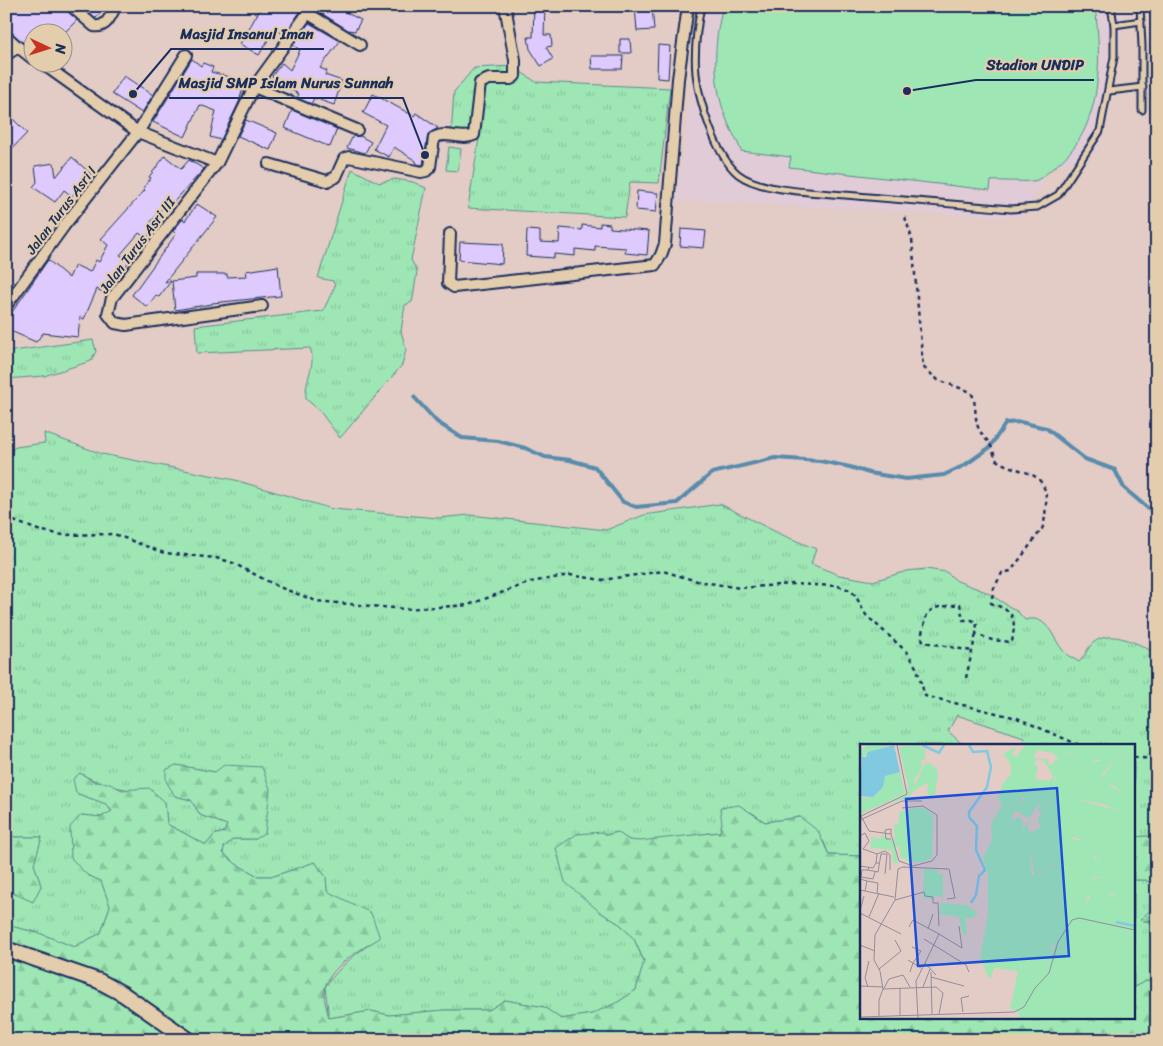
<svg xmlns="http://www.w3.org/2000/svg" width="1163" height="1046" font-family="Sriracha,sans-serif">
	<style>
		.built { fill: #e1cbd6 }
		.grass { fill: url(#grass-tufts); stroke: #5c8b8a }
		.forest { fill: url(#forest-firs); stroke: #5c8b8a }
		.park { fill: #9ee7b5; stroke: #5c8b8a }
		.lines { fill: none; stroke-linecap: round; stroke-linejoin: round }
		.stream { stroke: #588bac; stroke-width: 4 }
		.building { fill: #decafc; stroke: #1b2f5e }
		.service-casing { stroke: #1b2f5e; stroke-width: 9 }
		.minor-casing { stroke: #1b2f5e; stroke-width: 14 }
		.secondary-casing { stroke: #1b2f5e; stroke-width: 18 }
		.path { stroke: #1b2f5e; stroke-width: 2.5; stroke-dasharray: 4 4; stroke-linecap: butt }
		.service { stroke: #e4cdad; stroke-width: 5 }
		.minor { stroke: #e4cdad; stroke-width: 10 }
		.secondary { stroke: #e4cdad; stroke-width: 14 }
		.labels { text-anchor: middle; stroke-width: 4.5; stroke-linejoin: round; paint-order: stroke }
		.street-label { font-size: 14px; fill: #1b2f5e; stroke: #e4cdad }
		.inset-river { fill: none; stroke: #80c9e0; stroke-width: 2.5 }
		.inset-road { fill: none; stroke: #928d9c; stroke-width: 1 }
		.view { fill: #1d4ed8; fill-opacity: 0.15; stroke: #1d4ed8; stroke-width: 2.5 }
		.inset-edge { fill: none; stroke: #1b2f5e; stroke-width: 2.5 }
		.leader { fill: none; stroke: #1b2f5e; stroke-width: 2 }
		.callout-dot { fill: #1b2f5e; stroke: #e4cdad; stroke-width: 2 }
		.callout-label { font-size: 15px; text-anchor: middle; font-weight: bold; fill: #1b2f5e; stroke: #e4cdad; stroke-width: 4.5; stroke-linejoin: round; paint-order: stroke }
	</style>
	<defs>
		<pattern id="grass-tufts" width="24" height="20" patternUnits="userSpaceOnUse" patternTransform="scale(1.25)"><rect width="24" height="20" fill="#9ee7b5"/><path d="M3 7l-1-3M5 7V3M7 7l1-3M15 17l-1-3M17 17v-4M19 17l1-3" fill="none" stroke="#88c69e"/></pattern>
		<pattern id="forest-firs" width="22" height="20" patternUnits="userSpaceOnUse" patternTransform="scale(1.25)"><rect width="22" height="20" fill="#9ee7b5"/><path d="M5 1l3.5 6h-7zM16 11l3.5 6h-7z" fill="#88c69e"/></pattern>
	</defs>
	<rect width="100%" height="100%" fill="#e2ccc5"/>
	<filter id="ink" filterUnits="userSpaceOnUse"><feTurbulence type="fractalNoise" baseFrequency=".02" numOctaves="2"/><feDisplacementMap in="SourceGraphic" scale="10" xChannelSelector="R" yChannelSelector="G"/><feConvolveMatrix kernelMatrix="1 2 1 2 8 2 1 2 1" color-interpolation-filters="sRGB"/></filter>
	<g filter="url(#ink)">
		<!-- built -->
		<polygon class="built" points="703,6 1126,6 1126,11 1098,150 1049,171 1022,218 676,200"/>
		<!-- grass -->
		<g class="grass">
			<polygon points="512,66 536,82 670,88 659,183 630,182 625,217 468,208 479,139 451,135 454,92 474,68"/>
			<path d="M352,169L379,183L395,179L413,182L426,188L411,260L417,271L413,298L412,302L405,305L401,331L406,350L402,365L340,438L319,410L306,399C304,381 317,364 310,348L197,353L195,326L323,311L335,286L333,281L318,278Z"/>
			<polygon points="93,340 96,351 91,361 44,376 6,379 6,352"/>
			<path d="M44,433L102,454L235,480L332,509L438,518L470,515L606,530L644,515L720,504L780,534L816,549L811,564L839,575L873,581L907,571L926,569L946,572L957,581L986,592L1018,612L1025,620C1048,613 1053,640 1065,653C1069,657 1075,659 1079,662C1085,656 1088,647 1093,643C1111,628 1139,644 1157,654V838L1147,836L1134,837V745H1023L1024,737L957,715L948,731L963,745H862V856L829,855L824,842L800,817L765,822L751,812L722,823L720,832C697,833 649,846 630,840C626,839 621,835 617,832L607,835L577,834L600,912L621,925L634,939L644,962L636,990L618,1002L592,1014L561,1019L544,1007L505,1000L489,1010H444L389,1015L371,1011L329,1018L325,987C340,966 357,952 379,938L327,891L326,877L315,862L274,876H258L236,864L223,853L224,847L233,839H256L215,772L176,765L175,796L191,800L200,815L227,825L224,832L214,835L206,845L167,824L165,802C154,798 142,792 131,790C113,787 96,783 80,773L76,793L106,804L112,812L101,817L81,815L87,875L101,881L110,906L101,933L74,947L39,933L6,925V890L33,901L41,886L34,864L42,837H6V453L16,447L45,443Z"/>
			<path d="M1134,880H1146L1157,887C1157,900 1153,910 1154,924H1157V979L1144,982L1134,987Z"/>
		</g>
		<!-- forest -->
		<g class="forest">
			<path d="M176,765L215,772L224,765L262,767L270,789L265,833L256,839H233L224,847L223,853L236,864L258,876H274L315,862L326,877L327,891L371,913L380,938C361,949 332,965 325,987C322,996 327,1009 329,1018L371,1011L389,1015L444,1010H489L505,1000L544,1007L561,1019L592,1014L618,1002L636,990L644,961L634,939L621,925L600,912L565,882L556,848L577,834L602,832L607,835L617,832L629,840L639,841L720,832L722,823L720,808L739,805L765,822L800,817L818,831L829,855L862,856V1017H1134V987L1144,982L1157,979V1040H6V925L39,933L74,947L101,933L110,906L101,881L87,875L71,858L70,827L81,815L101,817L112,811L106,804L76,793L73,779L80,773L95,782L108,783L122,790L149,788L165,802L167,824L206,845L214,835L224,832L227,825L200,815L191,800L175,796L166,781V770Z"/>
			<polygon points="1147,836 1157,838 1157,887 1146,880 1134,880 1134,837"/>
			<polygon points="6,837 42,837 34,864 41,886 33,902 6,890"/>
			<polygon points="1157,903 1157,924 1140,920"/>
		</g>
		<!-- park -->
		<g class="park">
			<path d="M723,6H1095C1102,62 1103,131 1053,168C1048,172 1043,177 1037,180C1028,183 1002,180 991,181L990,190L789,167L791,157L741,151C738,141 732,133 728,123C712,85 713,45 723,6Z"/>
			<polygon points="449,147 461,149 458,171 446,170"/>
		</g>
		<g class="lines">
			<!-- stream -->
			<polyline class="stream" points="414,397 437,422 462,438 498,441 525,448 545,457 570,460 595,467 623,502 636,507 677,503 712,473 775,458 820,461 850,467 869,473 906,479 944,475 965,465 989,448 1006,423 1020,422 1046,428 1085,459 1115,470 1124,488 1157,516"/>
		</g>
		<!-- building -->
		<g class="building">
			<polygon points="6,6 64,6 77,20 65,32 32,32 32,50 6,29"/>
			<polygon points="82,6 107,6 96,18"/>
			<polygon points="262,6 304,6 284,35 275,28 259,55 240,44"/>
			<polygon points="320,6 332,12 335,7 361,20 355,31 348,30 318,11"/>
			<polygon points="534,6 545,6 544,35 551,35 552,46 546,47 553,59 541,66 530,49 528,37 533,37"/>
			<polygon points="635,6 652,6 654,30 637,31"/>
			<polygon points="309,23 340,41 320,68 327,71 325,75 342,81 334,105 314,98 311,104 297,98 299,94 283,86 272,76 282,63 290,70 300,50 293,45"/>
			<polygon points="620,39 630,39 631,53 620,53"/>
			<polygon points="658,45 670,46 668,79 657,78"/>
			<polygon points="591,56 623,56 622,69 592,69"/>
			<polygon points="192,59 201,66 203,63 213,67 211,72 245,81 239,102 221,140 210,137 216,111 200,105 185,137 153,122"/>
			<polygon points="124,76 153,95 142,113 112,94"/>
			<polygon points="373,94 414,116 416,113 438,128 428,134 423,165 417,164 416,161 394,147 389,157 374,149 386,125 363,113"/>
			<polygon points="292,110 337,129 330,147 285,128"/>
			<polygon points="6,112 27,133 6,155"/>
			<polygon points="246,120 277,133 270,150 238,136"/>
			<polygon points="353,136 360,136 371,142 365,153 347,148"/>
			<polygon points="165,156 181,169 189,160 204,169 168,208 165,205 150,223 155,227 146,238 139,233 120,255 129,260 123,272 119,270 106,294 97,289 84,319 80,317 78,337 43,333 36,342 6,329 6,321 48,260 69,278 75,265 90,272 96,260 99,262 108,245 101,239 145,190 143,188 151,178 149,177"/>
			<polygon points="72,157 91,174 72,196 64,190 55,202 33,187 37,182 35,166 54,163 56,177"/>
			<polygon points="637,191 658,193 656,212 636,210"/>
			<polygon points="197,204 217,217 165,282 171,281 159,297 156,295 147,307 132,295 176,234 173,231 183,219 185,221"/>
			<polygon points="600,223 610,224 610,228 649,231 647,255 625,253 626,248 595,246 595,251 575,249 575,256 554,254 554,258 526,256 527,230 540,231 540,242 559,243 560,228 582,230 582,225 600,227"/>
			<polygon points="681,229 706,231 704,248 680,246"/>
			<polygon points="460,242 503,244 502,264 459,260"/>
			<polygon points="278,266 281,296 212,303 212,304 175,310 172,281 196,278 196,274 227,274 227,277 247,276 246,271"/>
		</g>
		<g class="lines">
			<defs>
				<g id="service">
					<path d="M701,6C697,27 694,53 696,74C699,102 716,156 738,174C761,192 817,192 845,195C901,200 956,204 1011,209L1037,207L1058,195L1100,131L1114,57V25L1111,6"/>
					<polyline points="1140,6 1142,46 1142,110"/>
					<polyline points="1114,25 1141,21"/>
					<polyline points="1109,91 1143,87"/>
				</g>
				<g id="minor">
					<path d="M71,6L94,26C107,28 110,16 116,6"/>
					<polyline points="307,13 360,45"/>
					<polyline points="6,36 18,47"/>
					<polyline points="6,55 18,47 32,58"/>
					<polyline points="40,62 138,132 217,163 254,87 313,6"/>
					<polyline points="254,87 357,130"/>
					<polyline points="217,163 112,298 108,314 115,323 126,325 262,306"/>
					<path d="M269,164L327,181L336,177L344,159L349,157L421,172L426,171L430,167L434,138C445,130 461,141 474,135L480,83L489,79H511L515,76V60L505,6"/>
					<polyline points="450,234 448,283 454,287 655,265 661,255 665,244 678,79 688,6"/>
					<polyline points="6,306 64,226 138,132 186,55"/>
				</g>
				<polyline id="secondary" points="6,949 99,981 123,994 189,1040"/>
			</defs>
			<!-- service casing -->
			<use href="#service" class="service-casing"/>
			<!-- minor casing -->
			<use href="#minor" class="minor-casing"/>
			<!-- secondary casing -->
			<use href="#secondary" class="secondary-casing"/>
			<!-- path -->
			<g class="path">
				<path d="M905,217L912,239L923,367L938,380L971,392C977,403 974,416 978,427C984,441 992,440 995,459C1016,475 1049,466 1046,506C1045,514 1045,522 1042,529L1011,571L1002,573L994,588L991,603C1015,612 1016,617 1012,642L992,640L976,634L977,623L972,620H963L960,604L934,608L927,614L921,637L924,642L972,651"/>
				<polyline points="6,518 38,530 63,535 114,534 164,553 216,558 231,562 279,587 316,601 404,609 468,605 531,582 570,575 602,580 663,571 697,581 740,588 792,584 838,586 850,590 855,595 866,615 908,653 917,669 925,696 1017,718 1079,745"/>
				<polyline points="966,678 976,634"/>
				<polyline points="1134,757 1157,760"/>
			</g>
			<!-- service -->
			<use href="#service" class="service"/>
			<!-- minor -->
			<use href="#minor" class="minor"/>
			<!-- secondary -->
			<use href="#secondary" class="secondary"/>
		</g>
	</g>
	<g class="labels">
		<!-- street labels -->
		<g class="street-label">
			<text transform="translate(61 210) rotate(-53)" y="5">Jalan Turus Asri I</text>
			<text transform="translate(137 245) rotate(-53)" y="5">Jalan Turus Asri III</text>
		</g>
	</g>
	<!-- overview -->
	<g transform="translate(860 744)">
		<rect width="275" height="275" fill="#e2ccc5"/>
		<path d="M56,1L65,5V15L61,16L62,24L54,36L56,45L47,54L30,59L46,51L49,45L39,3ZM165,1H204L198,5L215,12L214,17L197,28L183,69L178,67L180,56L173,69L171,66L173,49L177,47L176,42L161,55L159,68H154L151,77L158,73L163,77V86L172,72L167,85L172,88L169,104L172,131L179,132L187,122L194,121L199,131L201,165L197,166L189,158L179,168L182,176L179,182L176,177L167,184L166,189L174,181L178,184L170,193L171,203L174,198H191L192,217L186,226L187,216L175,224L163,260L155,266L150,265L158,227L134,224L131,234L128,233L120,212L128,170V130L123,114L132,96L131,80L142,61L138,55L143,39L151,30V21L143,10L156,3L152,11L156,13ZM177,6L192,9L198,14L190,22L187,15L174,14ZM177,15L184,17L188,23L193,33L189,37L175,35L178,23L174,20ZM262,9L275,11V16L261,14L251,19L242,31L253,44L264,49H275V74L243,60L216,55L238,24L233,19ZM260,19L275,39L274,40L257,38L255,29L247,33L249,27ZM216,72L222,77L238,79L241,94L238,102H230L215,93L207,94L210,77ZM264,89L273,95L275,92V168L260,173L258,154L248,147L228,152L225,162L214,161L209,158V136L222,119L225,108L241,118L231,135L247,132L255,107ZM64,125L78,126V130H83V153L73,152V156L63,153ZM81,159L106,161L118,169L112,174H105L107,191H103L99,173L79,170Z" fill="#9ee7b5" fill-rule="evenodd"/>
		<path d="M7,1H27V2L2,13L0,17V7ZM202,1H275L274,11L261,9L248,18L237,15L233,19L241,25L239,31L231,34L216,55L270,70L275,74V92L273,95L264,89L255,107L248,132L226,134L229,126H236L240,118L235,112L232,114L226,109L227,115L222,119V127L217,131L212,130L209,140V158L214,161L225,162L235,142L243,140L251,151L260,154V173L275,168V274H157L160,271L155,266L163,260L175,224L181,218L178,208L187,209L186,226L194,202L187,198L176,204L174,198L169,204L170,193L177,184L174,182L167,191L166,177L175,176L179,182L181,176L179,168L189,158L197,166L201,165L196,123L190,120L175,134L171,111L166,108L172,88L180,84L178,75L186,62L187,45L196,35L197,25L214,17L215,11L197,5ZM216,72L226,80L238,79L241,94L238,102L207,93L210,77ZM261,14L275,16V49H264L242,34L254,16ZM261,20L275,39L274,40L257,38L258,26L247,33L249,27ZM70,19L77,25L78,32L75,50L71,52L67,50L68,39L56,45L55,41L65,20ZM172,39L178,41L179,47L173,49V69L167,74L159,68V63ZM25,41L31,43L30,57L0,70V54L13,53Z" fill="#9ee7b5" fill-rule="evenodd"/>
		<path d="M40,28L45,49L30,57L25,52L31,43H23L21,37L25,31ZM54,64H64L73,71L72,114L62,118H49L40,112V103L35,102L38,120L33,118L32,106L11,104V93L21,95V91L35,98L34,86L35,80L39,79V69Z" fill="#9ee7b5"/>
		<path d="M34,1L40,28L25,32L23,43L13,53L0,52L2,13H6L8,8Z" fill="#80c9e0"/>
		<path class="inset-river" d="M62,1L79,9L84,1M109,1L113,8L127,7L131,23L127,43L109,68V73L117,82L116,106L125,126L119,132L116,151L111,159M256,178L275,182"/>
		<path class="inset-road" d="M1,72L9,87L31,90L39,117L53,122L72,117L77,111V71L63,62L42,64M1,72L47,50L37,1M0,76L42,57H62M31,90V85L25,86L26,95H31M0,92L5,89L9,97L3,105L17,110L16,119H19M17,110L25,107L30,111V126M0,122L13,124L16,119M9,123L8,126L18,128L21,110H27L25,130M8,126H2L1,133L13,135L15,128M0,135L7,137L5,147M7,137L18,139L17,149M0,146L34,153M35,156L38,125L43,123L89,125L95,154L87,155M35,156L64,148L65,152L73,153V159H78L79,182M0,167L4,152M0,169L41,190M9,173L19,149M49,183L53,176L79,190L65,219L76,231M68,185L73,170M79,190L102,204L99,182M64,195L106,221L109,228M0,201L15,207M52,203L61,207L53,219L61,224M48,216L53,219L50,228M19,225L41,207L35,196M71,228L72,270M71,233L104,242M0,242L23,243M8,243L5,234L9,217M63,243L70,225M24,244L29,235L43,231L50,243M40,244V272M23,245L76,243L83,249L79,270M103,268L101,254L109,252M19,272V256L23,245L20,227L14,216L15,191L35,156M0,273L154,268L164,263L175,244L189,229L198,198L212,176L219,174L275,186M58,274L56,237L65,219"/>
		<path class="view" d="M197,44L209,212L58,222L46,55Z"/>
		<rect width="275" height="275" class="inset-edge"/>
	</g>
	<!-- callouts -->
	<path class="leader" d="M133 94L171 49H324M907 91L976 80H1094M425 155L403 98H169"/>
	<g class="callout-dot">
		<circle cx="133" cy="94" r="5"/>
		<circle cx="907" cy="91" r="5"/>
		<circle cx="425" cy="155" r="5"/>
	</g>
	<g class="callout-label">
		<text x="247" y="39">Masjid Insanul Iman</text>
		<text x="1035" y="70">Stadion UNDIP</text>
		<text x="286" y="88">Masjid SMP Islam Nurus Sunnah</text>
	</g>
	<!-- margin -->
	<rect width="1163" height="1046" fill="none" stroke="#e4cdad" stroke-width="25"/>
	<rect x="12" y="12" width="1138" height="1021" fill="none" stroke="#1b2f5e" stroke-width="2" filter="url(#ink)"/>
	<!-- north arrow -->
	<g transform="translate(48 48) rotate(94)"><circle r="24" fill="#e4cdad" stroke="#948e8d"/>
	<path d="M0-4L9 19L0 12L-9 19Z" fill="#c8321e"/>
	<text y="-8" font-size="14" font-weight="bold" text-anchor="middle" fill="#1b2f5e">N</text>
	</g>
</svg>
